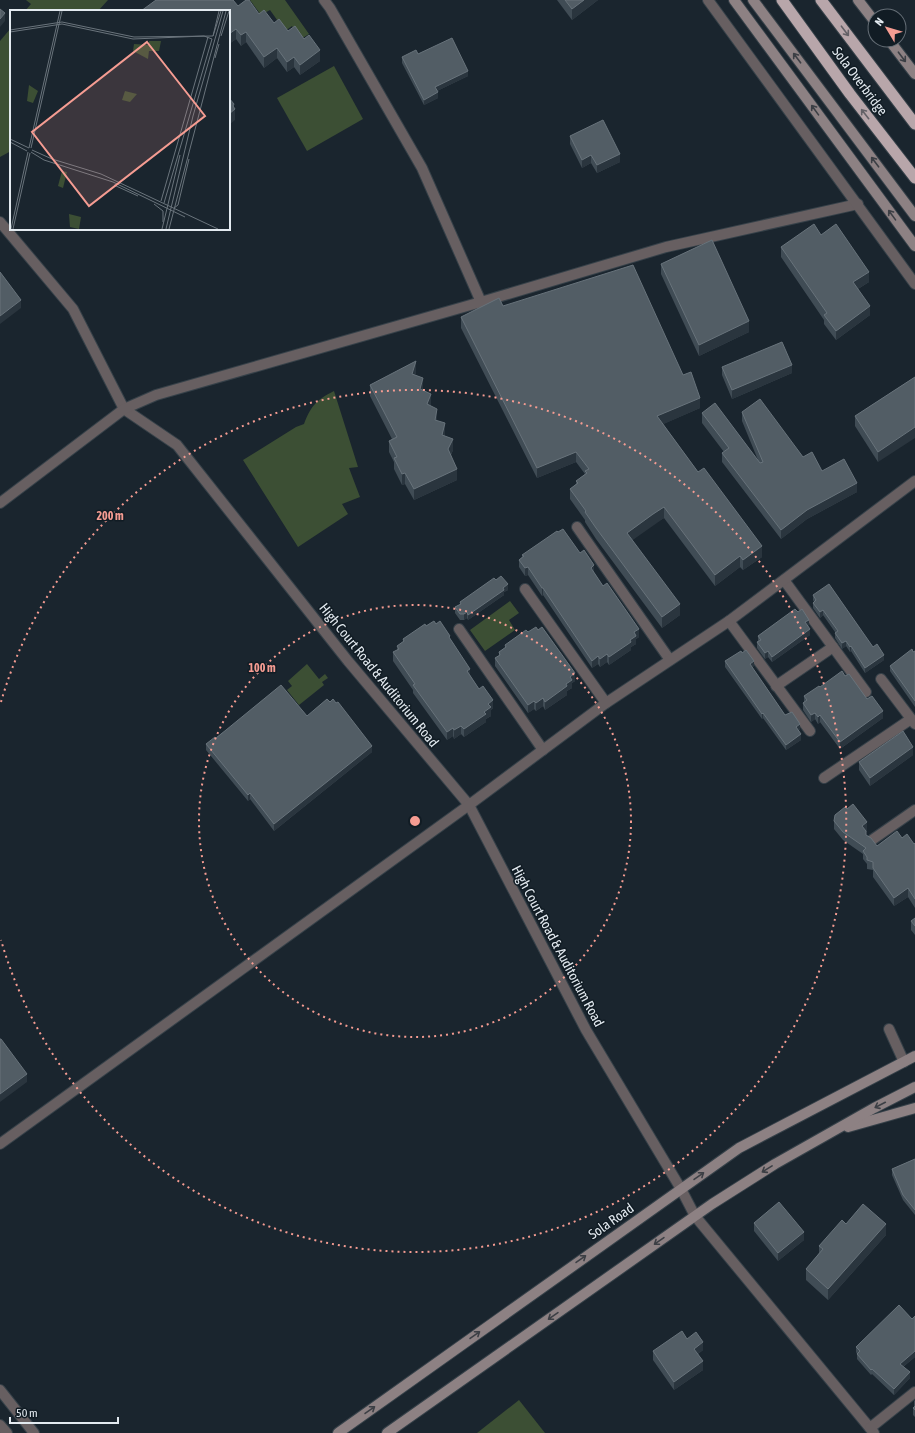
<svg xmlns="http://www.w3.org/2000/svg" width="915" height="1433" font-family="'Asap Condensed',sans-serif">
	<style>
		.green { fill: #3c4f34 }
		.lines { fill: none; stroke-linecap: round; stroke-linejoin: round }
		.minor-casing { stroke: #364149; stroke-width: 12 }
		.tertiary-casing { stroke: #364149; stroke-width: 12 }
		.secondary-casing { stroke: #364149; stroke-width: 12 }
		.trunk-casing { stroke: #364149; stroke-width: 13 }
		.minor { stroke: #675f61; stroke-width: 10 }
		.tertiary { stroke: #675f61; stroke-width: 10 }
		.secondary { stroke: #8d8183; stroke-width: 10 }
		.trunk { stroke: #b8a6aa; stroke-width: 11 }
		.wall { fill: #404c55 }
		.shaded-wall { fill: #2a353e }
		.building { fill: #525d65; stroke: #68737b }
		.oneway { stroke: #646167 }
		.oneway2 { stroke: #3c3f45 }
		.ring { fill: none; stroke: #f59c92; stroke-width: 2; stroke-dasharray: 2 4 }
		.labels { text-anchor: middle; stroke-width: 3; stroke-linejoin: round; paint-order: stroke }
		.street-label { font-size: 14px; fill: #e3eaf0; stroke: #111c24 }
		.inset-road { fill: none; stroke: #6a747c; stroke-width: 1 }
		.view { fill: #f59c92; fill-opacity: 0.15; stroke: #f59c92; stroke-width: 2 }
		.inset-edge { fill: none; stroke: #e3eaf0; stroke-width: 2 }
		.centre { fill: #f59c92; stroke: #111c24; stroke-width: 2 }
		.ring-label { font-size: 12px; text-anchor: middle; font-weight: bold; fill: #f59c92; stroke: #111c24; stroke-width: 3; stroke-linejoin: round; paint-order: stroke }
	</style>
	<rect width="100%" height="100%" fill="#1a252e"/>
	<!-- green -->
	<g class="green">
		<polygon points="26,0 108,0 98,11 25,11 31,4"/>
		<polygon points="250,0 285,0 309,34 301,39 292,26 285,31 270,10 261,15"/>
		<polygon points="11,28 11,151 0,157 0,41"/>
		<polygon points="334,66 363,119 307,151 277,98"/>
		<path d="M334,391L358,467L349,468L360,497L342,504L348,514L298,547L243,460L296,427L304,424C311,406 316,400 334,391Z"/>
		<polygon points="510,601 519,613 509,620 515,630 485,651 470,630"/>
		<polygon points="307,664 319,679 325,674 328,678 322,682 324,685 299,705 287,690 292,686 288,681"/>
		<polygon points="519,1400 545,1433 477,1433"/>
	</g>
	<g class="lines">
		<defs>
			<g id="minor">
				<polyline points="324,0 330,8 422,168 481,302"/>
				<polyline points="0,222 73,309 124,409 177,445 348,661 469,805 586,1030 681,1189 695,1216 874,1433"/>
				<polyline points="0,503 124,409 156,395 481,302 666,247 858,204"/>
				<polyline points="577,527 670,660"/>
				<polyline points="784,580 866,692"/>
				<polyline points="525,589 606,703"/>
				<polyline points="729,621 810,731"/>
				<polyline points="459,629 543,750"/>
				<polyline points="881,679 915,724"/>
				<polyline points="776,686 833,647"/>
				<polyline points="824,778 911,719"/>
				<polyline points="872,840 915,810"/>
				<polyline points="889,1029 904,1062"/>
				<polyline points="0,1144 469,805 606,703 729,621 915,481"/>
				<polyline points="870,1428 915,1392"/>
			</g>
			<g id="tertiary">
				<polyline points="708,0 915,284"/>
				<polyline points="0,1390 34,1433"/>
				<polyline points="0,1425 7,1433"/>
			</g>
			<g id="secondary">
				<polyline points="734,0 915,246"/>
				<polyline points="753,0 915,216"/>
				<polyline points="858,0 875,22"/>
				<polyline points="889,40 915,74"/>
				<polyline points="848,1127 915,1108"/>
				<polyline points="338,1433 739,1148 915,1056"/>
				<polyline points="387,1433 712,1204 775,1164 874,1108 915,1087"/>
			</g>
			<g id="trunk">
				<polyline points="782,0 850,94 915,178"/>
				<polyline points="821,0 915,124"/>
			</g>
		</defs>
		<!-- minor casing -->
		<use href="#minor" class="minor-casing"/>
		<!-- tertiary casing -->
		<use href="#tertiary" class="tertiary-casing"/>
		<!-- secondary casing -->
		<use href="#secondary" class="secondary-casing"/>
		<!-- trunk casing -->
		<use href="#trunk" class="trunk-casing"/>
		<!-- minor -->
		<use href="#minor" class="minor"/>
		<!-- tertiary -->
		<use href="#tertiary" class="tertiary"/>
		<!-- secondary -->
		<use href="#secondary" class="secondary"/>
		<!-- trunk -->
		<use href="#trunk" class="trunk"/>
	</g>
	<!-- wall -->
	<g class="wall">
		<polygon points="557,0 598,0 572,20"/>
		<polygon points="238,6 259,14 288,31 320,61 300,75 294,67 287,72 277,58 264,68 246,42 241,46 236,39 229,44"/>
		<polygon points="418,54 468,76 437,91 438,98 424,105 402,63 402,57"/>
		<polygon points="570,136 620,162 597,173 591,163 582,168 570,144"/>
		<polygon points="821,235 869,282 858,289 870,315 836,340 824,324 824,320 781,257 781,247"/>
		<polygon points="661,264 749,332 699,356 661,274"/>
		<polygon points="503,306 683,375 700,408 663,424 698,472 762,557 743,570 740,567 715,586 664,518 653,524 632,540 680,615 662,628 596,539 585,522 585,520 570,499 570,489 576,484 576,481 585,474 576,462 537,478 461,328 461,317"/>
		<polygon points="722,367 792,373 732,399 722,375"/>
		<polygon points="416,372 415,375 423,388 423,390 431,405 430,405 437,420 437,421 445,434 445,436 453,450 451,455 457,480 414,500 405,484 402,485 394,469 394,462 389,452 389,441 392,439 370,396 370,385"/>
		<polygon points="915,377 878,462 855,426 855,416"/>
		<polygon points="742,412 803,457 822,471 857,492 807,519 781,539 722,462 722,453 724,452 702,423 702,413 758,460 742,421"/>
		<polygon points="580,553 639,637 636,639 636,644 631,647 631,650 609,665 607,662 600,667 598,664 592,668 543,595 542,596 528,575 525,576 519,567 519,560 522,557 522,555"/>
		<polygon points="496,580 508,590 504,592 504,595 468,620 467,618 464,620 460,620 455,613 455,607 460,604 460,602"/>
		<polygon points="813,595 873,647 884,660 865,673 851,651 850,652 846,646 842,649 835,638 835,632 823,615 820,618 813,608 813,603 814,602 813,600"/>
		<polygon points="436,624 450,640 470,675 479,689 493,708 491,710 491,716 486,719 486,722 464,737 461,734 454,739 453,736 447,740 413,693 413,690 393,661 393,652 397,650 397,646 403,642 403,639 426,626"/>
		<polygon points="809,625 808,626 810,635 772,662 768,657 765,659 757,648 757,642 758,642 758,636"/>
		<polygon points="505,645 575,681 572,683 572,688 567,691 567,695 545,710 543,706 536,711 534,709 528,713 495,666 495,658 499,656 499,652 505,648"/>
		<polygon points="915,651 915,707 890,671 890,666"/>
		<polygon points="725,661 754,666 752,667 785,715 800,729 799,730 801,740 786,750 763,718 762,719 725,667"/>
		<polygon points="845,676 883,718 840,749 820,722 818,724 815,719 811,722 803,710 803,703 804,702 804,696"/>
		<polygon points="307,716 372,752 274,831 250,799 248,801 206,750 206,744 216,738"/>
		<polygon points="913,755 870,786 859,770 859,762"/>
		<polygon points="847,809 867,831 866,832 866,835 877,846 902,838 914,844 915,843 915,908 908,897 894,906 873,877 873,870 867,869 867,864 863,859 863,854 843,840 834,829 834,821"/>
		<polygon points="915,918 915,935 911,930 911,921"/>
		<polygon points="915,1159 915,1215 903,1200 892,1175 892,1169"/>
		<polygon points="754,1223 804,1240 778,1261 754,1231"/>
		<polygon points="846,1224 886,1235 828,1300 806,1280 806,1269 819,1253 819,1246"/>
		<polygon points="687,1339 703,1350 698,1354 703,1370 674,1390 653,1360 653,1351"/>
		<polygon points="856,1347 915,1357 903,1367 910,1378 894,1395 872,1374 871,1375 857,1359 857,1354 856,1352"/>
		<polygon points="915,1400 915,1423 915,1417 913,1415 913,1408 914,1407 914,1401"/>
	</g>
	<!-- shaded-wall -->
	<g class="shaded-wall">
		<polygon points="584,0 598,0 572,20 572,9"/>
		<polygon points="5,13 5,21 0,27 0,19"/>
		<polygon points="236,29 236,39 229,44 229,34"/>
		<polygon points="246,32 246,42 241,46 241,35"/>
		<polygon points="277,48 277,58 264,68 264,57"/>
		<polygon points="320,50 320,61 300,75 300,65"/>
		<polygon points="294,57 294,67 287,72 287,62"/>
		<polygon points="468,71 468,76 435,92 435,87"/>
		<polygon points="438,92 438,98 424,105 424,100"/>
		<polygon points="234,104 234,110 235,109 235,120 229,125 229,114"/>
		<polygon points="620,154 620,162 597,173 597,165"/>
		<polygon points="591,155 591,163 582,168 582,160"/>
		<polygon points="869,272 869,282 853,292 853,282"/>
		<polygon points="21,300 21,308 0,324 0,316"/>
		<polygon points="870,306 870,315 836,340 836,331"/>
		<polygon points="749,321 749,332 699,356 699,345"/>
		<polygon points="416,361 416,372 412,385 412,374"/>
		<polygon points="792,365 792,373 732,399 732,390"/>
		<polygon points="423,378 423,388 420,400 420,389"/>
		<polygon points="431,394 431,405 427,414 427,404"/>
		<polygon points="700,398 700,408 657,427 657,416"/>
		<polygon points="437,409 437,420 435,431 435,420"/>
		<polygon points="445,423 445,434 442,446 442,435"/>
		<polygon points="915,427 915,438 878,462 878,452"/>
		<polygon points="453,439 453,450 448,460 448,449"/>
		<polygon points="576,452 576,462 537,478 537,468"/>
		<polygon points="457,469 457,480 414,500 414,489"/>
		<polygon points="405,473 405,484 402,485 402,474"/>
		<polygon points="857,483 857,492 807,519 781,539 781,530 807,510"/>
		<polygon points="664,507 664,518 627,544 627,533"/>
		<polygon points="762,546 762,557 743,570 743,560"/>
		<polygon points="740,556 740,567 715,586 715,575"/>
		<polygon points="594,565 594,573 591,568"/>
		<polygon points="528,567 528,575 525,576 525,568"/>
		<polygon points="508,584 508,590 504,592 504,595 468,620 468,615"/>
		<polygon points="542,588 543,588 543,595 542,596"/>
		<polygon points="680,604 680,615 662,628 662,617"/>
		<polygon points="823,610 823,615 820,618 820,612"/>
		<polygon points="467,612 467,618 464,620 464,614"/>
		<polygon points="809,620 809,625 805,628 805,622"/>
		<polygon points="639,629 639,637 636,639 636,644 631,647 631,650 609,665 609,657 630,640 634,632"/>
		<polygon points="810,629 810,635 772,662 772,657"/>
		<polygon points="846,641 846,646 842,649 842,643"/>
		<polygon points="851,646 851,651 850,652 850,647"/>
		<polygon points="768,651 768,657 765,659 765,653"/>
		<polygon points="607,654 607,662 600,667 600,659"/>
		<polygon points="884,655 884,660 865,673 865,668"/>
		<polygon points="598,656 598,664 592,668 592,661"/>
		<polygon points="754,661 754,666 750,669 750,664"/>
		<polygon points="470,669 470,677 467,671"/>
		<polygon points="575,673 575,681 572,683 572,688 567,691 567,695 545,710 545,702 566,684 570,677"/>
		<polygon points="543,698 543,706 536,711 536,703"/>
		<polygon points="493,700 493,708 491,710 491,716 486,719 486,722 464,737 464,729 484,712 488,704"/>
		<polygon points="534,701 534,709 528,713 528,705"/>
		<polygon points="883,711 883,718 840,749 840,742"/>
		<polygon points="763,713 763,718 762,719 762,714"/>
		<polygon points="815,713 815,719 811,722 811,715"/>
		<polygon points="820,715 820,722 818,724 818,717"/>
		<polygon points="800,724 800,729 796,732 796,727"/>
		<polygon points="461,726 461,734 454,739 454,730"/>
		<polygon points="453,728 453,736 447,740 447,732"/>
		<polygon points="801,734 801,740 786,750 786,745"/>
		<polygon points="372,746 372,752 274,831 274,824"/>
		<polygon points="913,747 913,755 870,786 870,778"/>
		<polygon points="250,793 250,799 248,801 248,795"/>
		<polygon points="867,822 867,831 862,835 862,826"/>
		<polygon points="908,888 908,897 894,906 894,898"/>
		<polygon points="27,1074 27,1082 0,1102 0,1094"/>
		<polygon points="886,1224 886,1235 828,1300 828,1289"/>
		<polygon points="804,1232 804,1240 778,1261 778,1253"/>
		<polygon points="703,1342 703,1350 694,1357 694,1349"/>
		<polygon points="915,1351 915,1357 900,1369 900,1364"/>
		<polygon points="703,1361 703,1370 674,1390 674,1382"/>
		<polygon points="910,1372 910,1378 894,1395 894,1389"/>
	</g>
	<!-- building -->
	<g class="building">
		<polygon points="156,0 233,0 238,6 246,0 249,0 259,14 264,10 274,23 279,19 288,31 295,26 304,39 309,35 320,50 300,65 294,57 287,62 277,48 264,57 246,32 241,35 236,29 229,34 229,11 141,11"/>
		<polygon points="565,0 584,0 572,9"/>
		<polygon points="0,9 5,13 0,19"/>
		<polygon points="452,38 468,71 435,87 438,92 424,100 402,57 416,50 418,54"/>
		<polygon points="229,98 234,104 233,106 235,109 229,114"/>
		<polygon points="603,120 620,154 597,165 591,155 582,160 570,136"/>
		<polygon points="814,224 821,235 836,224 869,272 853,282 870,306 836,331 824,315 827,313 781,247"/>
		<polygon points="712,240 749,321 699,345 661,264"/>
		<polygon points="633,265 683,375 691,372 700,398 657,416 698,472 704,468 762,546 743,560 740,556 715,575 664,507 653,514 627,533 680,604 662,617 596,528 585,512 586,511 570,489 578,483 576,481 587,473 585,471 589,469 576,452 537,468 461,317 499,298 503,306"/>
		<polygon points="0,272 21,300 0,316"/>
		<polygon points="782,342 792,365 732,390 722,367"/>
		<polygon points="416,361 412,374 423,378 420,389 431,394 427,404 437,409 435,420 445,423 442,435 453,439 448,449 457,469 414,489 405,473 402,474 394,458 397,457 389,441 397,437 370,385"/>
		<polygon points="915,377 915,427 878,452 855,416"/>
		<polygon points="760,399 803,457 812,452 822,471 844,459 857,483 807,510 781,530 722,453 729,448 702,413 715,403 760,463 763,462 742,412"/>
		<polygon points="563,529 580,553 584,550 594,565 591,568 603,586 607,583 639,629 634,632 636,636 630,640 631,642 609,657 607,654 600,659 598,656 592,661 543,588 542,588 528,567 525,568 519,560 524,556 522,555 557,531 558,532"/>
		<polygon points="501,576 508,584 503,588 504,590 468,615 467,612 464,614 460,614 455,607 461,604 460,602 494,578 496,580"/>
		<polygon points="829,584 873,647 877,644 884,655 865,668 851,646 850,647 846,641 842,643 835,633 838,631 823,610 820,612 813,603 816,600 813,595"/>
		<polygon points="795,609 798,612 802,609 809,620 805,622 810,629 772,657 768,651 765,653 757,642 761,640 758,636"/>
		<polygon points="434,621 436,624 440,621 450,636 449,637 470,669 467,671 479,689 483,686 493,700 488,704 491,707 484,712 486,714 464,729 461,726 454,730 453,728 447,732 413,685 415,684 393,652 399,649 397,646 404,641 403,639 425,624 426,626"/>
		<polygon points="536,627 538,630 542,627 575,673 570,677 572,680 566,684 567,686 545,702 543,698 536,703 534,701 528,705 495,658 500,655 499,652 506,647 505,645 526,630 528,632"/>
		<polygon points="912,649 913,652 915,651 915,701 890,666"/>
		<polygon points="746,650 754,661 750,664 785,715 792,712 800,724 796,727 801,734 786,745 763,713 762,714 725,661 741,651 742,653"/>
		<polygon points="842,671 845,676 849,674 867,699 872,696 883,711 840,742 820,715 818,717 815,713 811,715 803,703 807,700 804,696 819,686 820,687"/>
		<polygon points="281,685 307,716 327,699 330,702 333,699 336,703 338,702 372,746 274,824 250,793 248,795 206,744 215,737 216,738 226,730"/>
		<polygon points="903,731 913,747 870,778 859,762"/>
		<polygon points="853,804 867,822 862,826 866,831 866,835 871,838 877,846 897,831 902,838 907,834 914,844 915,843 915,899 908,888 894,898 873,868 873,862 867,860 867,857 863,851 866,848 843,832 834,821 835,815 845,807 847,809"/>
		<polygon points="915,918 915,926 911,921"/>
		<polygon points="0,1039 1,1039 27,1074 0,1094"/>
		<polygon points="915,1159 915,1210 903,1195 892,1169"/>
		<polygon points="779,1202 804,1232 778,1253 754,1223"/>
		<polygon points="863,1204 886,1224 828,1289 806,1269 823,1249 819,1246 842,1220 846,1224"/>
		<polygon points="899,1305 912,1319 915,1316 915,1351 900,1364 910,1372 894,1389 872,1369 871,1370 857,1354 860,1351 856,1347"/>
		<polygon points="682,1331 687,1339 696,1332 703,1342 694,1349 703,1361 674,1382 653,1351"/>
		<polygon points="915,1406 915,1410 913,1408"/>
	</g>
	<!-- one-way arrows -->
	<defs><path id="oneway-shaft" d="M-6 0H5M1.5-3L5.5 0L1.5 3" fill="none" stroke-width="1.6" stroke-linecap="round" stroke-linejoin="round"/></defs>
	<g class="oneway">
		<use href="#oneway-shaft" transform="translate(845 31) rotate(53)"/>
		<use href="#oneway-shaft" transform="translate(865 114) rotate(-128)"/>
	</g>
	<g class="oneway2">
		<use href="#oneway-shaft" transform="translate(902 57) rotate(53)"/>
		<use href="#oneway-shaft" transform="translate(797 58) rotate(-127)"/>
		<use href="#oneway-shaft" transform="translate(815 110) rotate(-126)"/>
		<use href="#oneway-shaft" transform="translate(875 162) rotate(-127)"/>
		<use href="#oneway-shaft" transform="translate(892 215) rotate(-126)"/>
		<use href="#oneway-shaft" transform="translate(880 1105) rotate(153)"/>
		<use href="#oneway-shaft" transform="translate(767 1169) rotate(148)"/>
		<use href="#oneway-shaft" transform="translate(699 1176) rotate(-35)"/>
		<use href="#oneway-shaft" transform="translate(659 1241) rotate(145)"/>
		<use href="#oneway-shaft" transform="translate(581 1259) rotate(-35)"/>
		<use href="#oneway-shaft" transform="translate(553 1316) rotate(145)"/>
		<use href="#oneway-shaft" transform="translate(475 1335) rotate(-35)"/>
		<use href="#oneway-shaft" transform="translate(370 1410) rotate(-35)"/>
	</g>
	<!-- distance rings -->
	<g class="ring">
		<circle cx="415" cy="821" r="216"/>
		<path d="M1 702A431 431 0 1 1 1 940"/>
	</g>
	<g class="labels">
		<!-- street labels -->
		<g class="street-label">
			<text transform="translate(860 81) rotate(53)" y="5">Sola Overbridge</text>
			<text transform="translate(379 675) rotate(51)" y="5">High Court Road &amp; Auditorium Road</text>
			<text transform="translate(558 946) rotate(62)" y="5">High Court Road &amp; Auditorium Road</text>
			<text transform="translate(611 1221) rotate(-35)" y="5">Sola Road</text>
		</g>
	</g>
	<!-- overview -->
	<g transform="translate(10 10)">
		<rect width="220" height="220" fill="#1a252e"/>
		<path d="M139,31H151L149,41H139L138,49L123,41L124,34L139,35ZM19,75L28,81L23,93L17,91ZM115,81L127,84L120,92L112,90ZM52,161L57,162L53,178L48,176ZM59,204L71,207L69,219L60,217Z" fill="#3c4f34"/>
		<path class="inset-road" d="M0,20L52,12L124,27L203,26L209,1M0,22L52,14L123,29L194,26L202,29M203,26L211,1M211,26L219,1M205,48L209,34M0,129L19,138M0,132L17,141M19,138L50,1M21,138L52,1M22,140L42,149L91,164L208,219M21,142L34,150L103,172L175,207M104,175L128,186M151,191L198,27M154,193L202,29M144,194L153,201V212M164,198L168,195L179,149M1,219L18,142M3,219L20,143M152,219L170,145M156,219L183,106L213,1M159,219L216,1"/>
		<path class="view" d="M137,32L195,106L79,196L22,122Z"/>
		<rect width="220" height="220" class="inset-edge"/>
	</g>
	<circle cx="415" cy="821" r="6" class="centre"/>
	<g class="ring-label">
		<text x="110" y="520">200 m</text>
		<text x="262" y="672">100 m</text>
	</g>
	<!-- north arrow -->
	<g transform="translate(887 28) rotate(308)"><circle r="19" fill="#111c24" stroke="#656e76"/>
	<path d="M0-3L7 15L0 10L-7 15Z" fill="#f59c92"/>
	<text y="-6" font-size="11" font-weight="bold" text-anchor="middle" fill="#e3eaf0">N</text>
	</g>
	<!-- scale -->
	<path d="M10 1417v6h108v-6" fill="none" stroke="#e3eaf0" stroke-width="2"/>
	<text x="16" y="1417" font-size="12" fill="#e3eaf0" stroke="#111c24" stroke-width="3" paint-order="stroke">50 m</text>
</svg>
